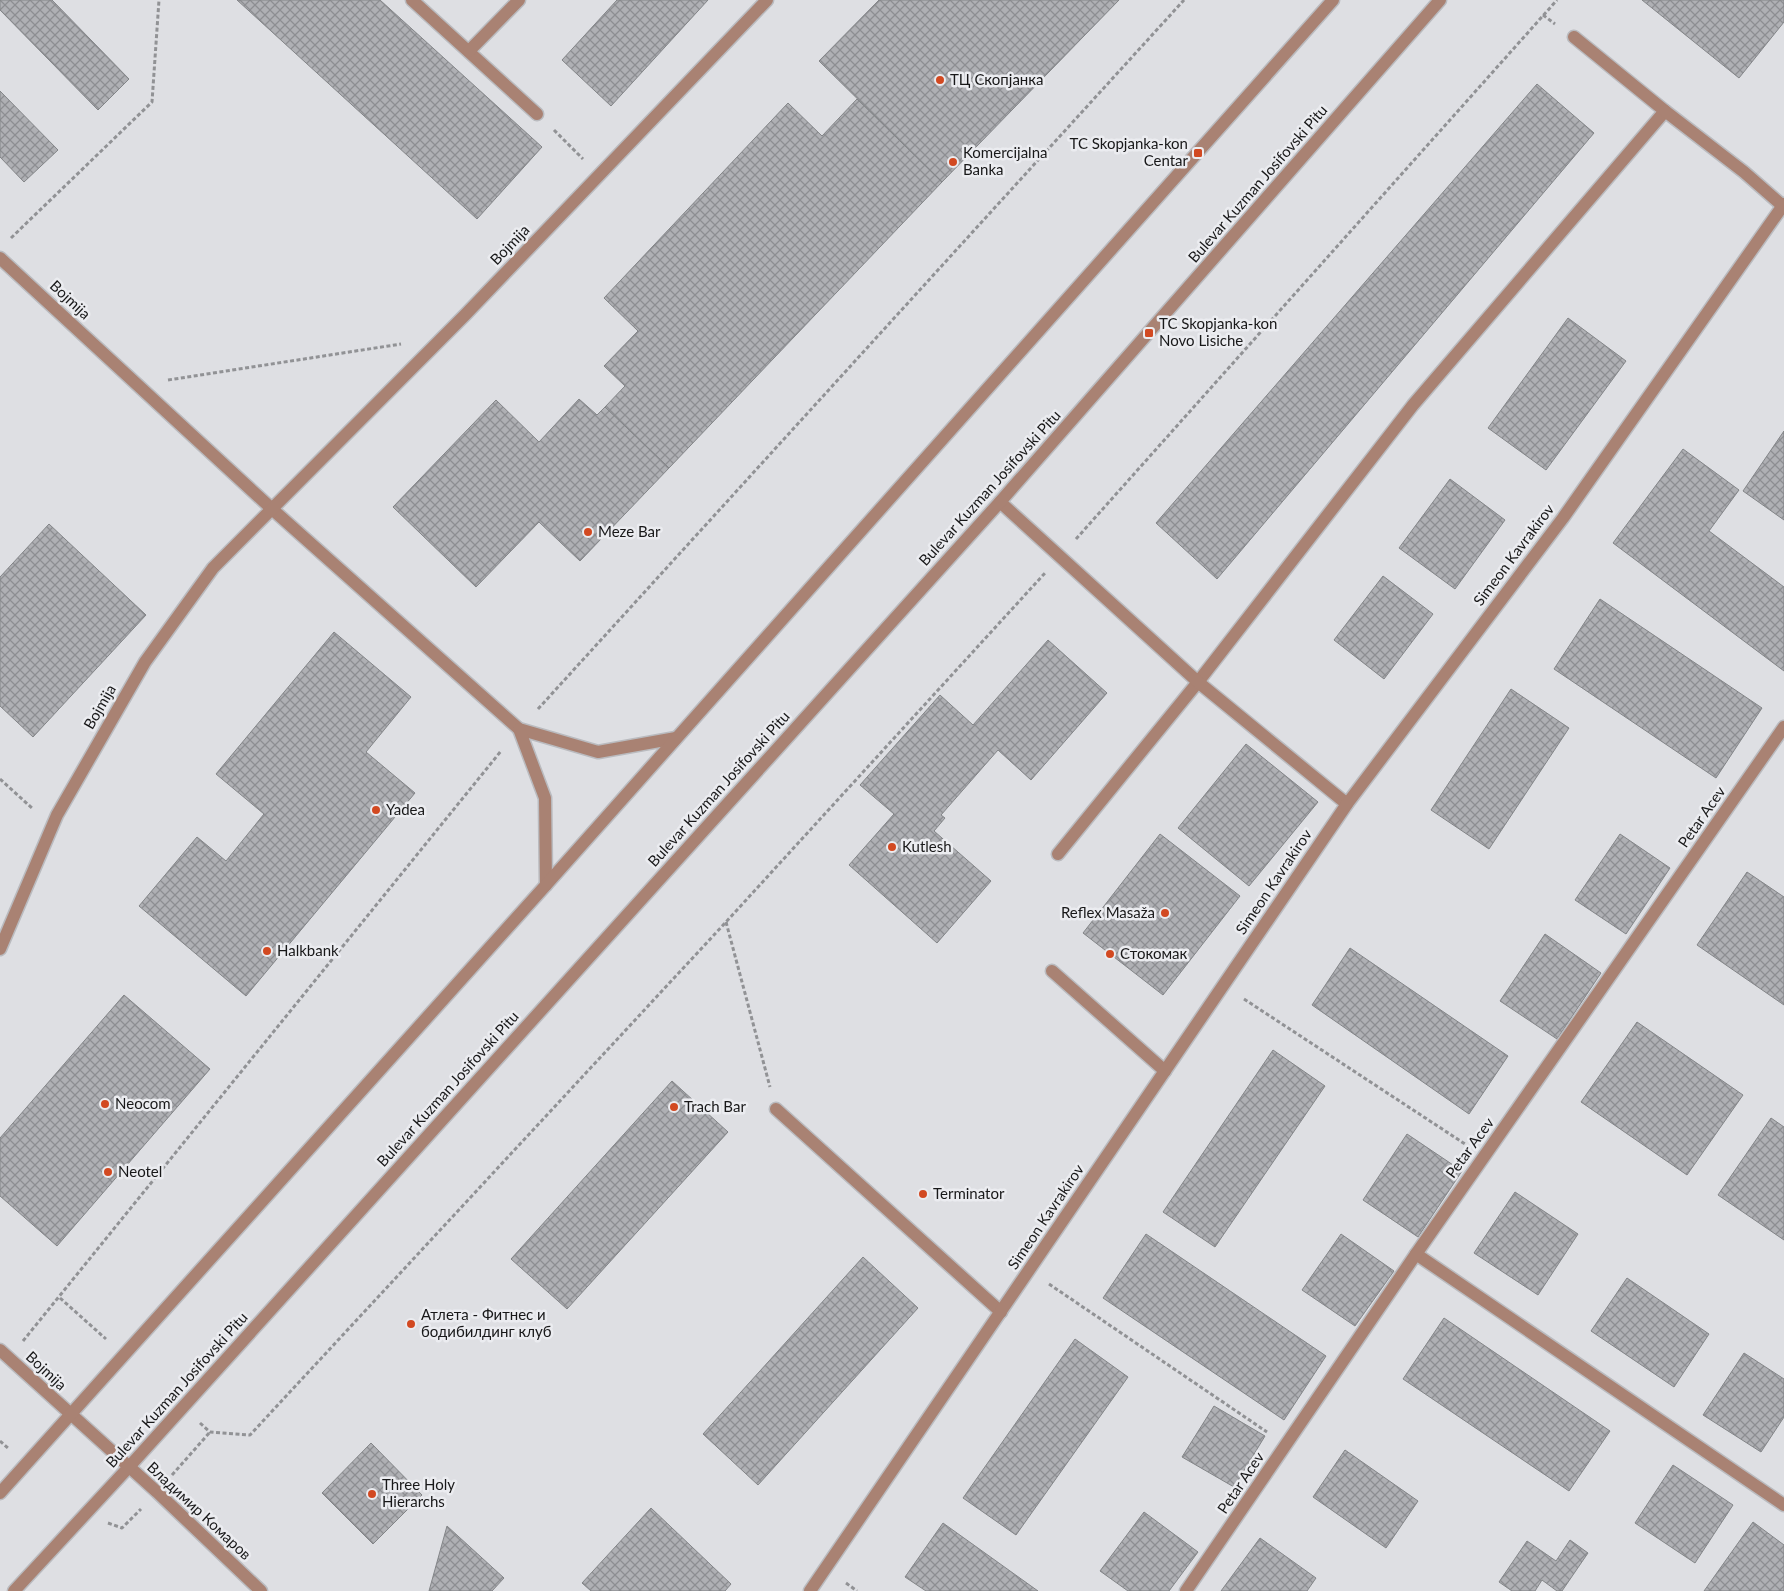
<svg xmlns="http://www.w3.org/2000/svg" width="1784" height="1591" font-family="Lato,sans-serif">
	<style>
		.building { fill: url(#building-cross-hatch); stroke: #838588 }
		.lines { fill: none; stroke-linecap: round; stroke-linejoin: round }
		.service-casing { stroke: #babbbf; stroke-width: 15 }
		.minor-casing { stroke: #babbbf; stroke-width: 15 }
		.tertiary-casing { stroke: #babbbf; stroke-width: 15 }
		.path { stroke: #919295; stroke-width: 3; stroke-dasharray: 4 2.5; stroke-linecap: butt }
		.service { stroke: #a98273; stroke-width: 12 }
		.minor { stroke: #a98273; stroke-width: 12 }
		.tertiary { stroke: #a98273; stroke-width: 12 }
		.poi-dot { fill: #d24921; stroke: #ebecf0; stroke-width: 2 }
		.labels { text-anchor: middle; stroke-width: 5; stroke-linejoin: round; paint-order: stroke }
		.poi-label { font-size: 15px; fill: #181819; stroke: #ebecf0; text-anchor: start }
		.street-label { font-size: 15px; fill: #181819; stroke: #ebecf0 }
	</style>
	<defs>
		<pattern id="building-cross-hatch" width="8" height="8" patternUnits="userSpaceOnUse" patternTransform="scale(1.25)"><rect width="8" height="8" fill="#afb0b4"/><path d="M0 0l8 8M0 8l8-8" fill="none" stroke="#8d8e92"/></pattern>
	</defs>
	<rect width="100%" height="100%" fill="#dedfe3"/>
	<!-- building -->
	<g class="building">
		<polygon points="0,0 52,0 129,79 98,110 0,10"/>
		<polygon points="237,0 380,0 542,147 477,219"/>
		<polygon points="617,0 708,0 611,106 562,60"/>
		<polygon points="879,0 1119,0 942,182 819,61"/>
		<polygon points="1642,0 1784,0 1784,22 1739,78"/>
		<polygon points="1537,84 1594,133 1217,579 1156,523"/>
		<polygon points="0,91 58,150 24,182 0,157"/>
		<polygon points="857,99 942,182 669,468 605,407 625,386 604,366 638,331 604,298 788,103 822,136"/>
		<polygon points="1568,318 1626,361 1546,470 1488,428"/>
		<polygon points="579,399 597,415 605,407 669,468 580,561 539,522 476,587 393,507 496,400 539,442"/>
		<polygon points="1784,431 1784,520 1743,491"/>
		<polygon points="1683,449 1739,490 1709,531 1784,587 1784,671 1613,543"/>
		<polygon points="1450,479 1505,520 1455,589 1399,548"/>
		<polygon points="49,524 146,615 33,737 0,706 0,577"/>
		<polygon points="1383,576 1433,614 1384,679 1334,640"/>
		<polygon points="1600,599 1762,708 1716,778 1554,669"/>
		<polygon points="334,632 411,697 366,752 415,793 246,996 139,906 197,837 226,861 264,814 216,774"/>
		<polygon points="1048,640 1107,693 1031,780 998,750 941,815 945,818 934,831 991,881 937,943 849,865 894,814 860,785 940,695 973,725"/>
		<polygon points="1511,689 1569,728 1489,849 1431,810"/>
		<polygon points="1246,744 1318,802 1249,886 1178,828"/>
		<polygon points="1160,834 1240,896 1163,995 1083,933"/>
		<polygon points="1620,834 1670,868 1626,934 1575,900"/>
		<polygon points="1747,872 1784,897 1784,1005 1697,945"/>
		<polygon points="1545,934 1601,973 1557,1039 1500,1001"/>
		<polygon points="1350,948 1508,1056 1469,1114 1312,1005"/>
		<polygon points="124,995 210,1069 57,1246 0,1196 0,1138"/>
		<polygon points="1637,1022 1743,1095 1687,1175 1581,1102"/>
		<polygon points="1273,1050 1325,1086 1215,1247 1163,1212"/>
		<polygon points="672,1081 728,1132 567,1309 511,1259"/>
		<polygon points="1771,1118 1784,1127 1784,1240 1718,1195"/>
		<polygon points="1407,1134 1462,1171 1418,1237 1363,1200"/>
		<polygon points="1515,1192 1578,1234 1538,1295 1474,1253"/>
		<polygon points="1146,1234 1326,1356 1284,1420 1103,1298"/>
		<polygon points="1341,1234 1394,1271 1355,1326 1302,1290"/>
		<polygon points="863,1257 918,1308 758,1485 703,1434"/>
		<polygon points="1627,1278 1709,1334 1674,1387 1591,1331"/>
		<polygon points="1444,1318 1610,1431 1569,1491 1403,1379"/>
		<polygon points="1075,1339 1128,1377 1016,1535 963,1498"/>
		<polygon points="1744,1353 1784,1379 1784,1417 1761,1452 1703,1415"/>
		<polygon points="1214,1406 1265,1436 1234,1487 1182,1457"/>
		<polygon points="371,1443 422,1495 373,1544 322,1493"/>
		<polygon points="1345,1450 1418,1501 1386,1548 1313,1497"/>
		<polygon points="1673,1465 1733,1505 1695,1563 1635,1523"/>
		<polygon points="651,1508 731,1584 725,1591 591,1591 582,1583"/>
		<polygon points="1144,1512 1198,1552 1169,1591 1128,1591 1100,1571"/>
		<polygon points="1753,1522 1784,1545 1784,1591 1704,1591"/>
		<polygon points="943,1523 1038,1591 926,1591 905,1577"/>
		<polygon points="447,1526 504,1578 492,1591 429,1591"/>
		<polygon points="1260,1538 1316,1578 1307,1591 1221,1591"/>
		<polygon points="1570,1540 1588,1553 1562,1591 1557,1591 1542,1580 1535,1591 1512,1591 1499,1582 1527,1541 1556,1561"/>
	</g>
	<g class="lines">
		<defs>
			<g id="service">
				<polyline points="1058,854 1198,682 1413,405 1665,111 1574,37"/>
				<polyline points="1052,971 1165,1071"/>
				<polyline points="776,1109 1001,1312"/>
			</g>
			<g id="minor">
				<polyline points="412,0 537,114"/>
				<polyline points="469,51 519,0"/>
				<polyline points="1665,111 1744,172 1784,207"/>
				<polyline points="0,258 272,509 519,729 598,752 676,738"/>
				<polyline points="1000,502 1198,682 1347,804"/>
				<polyline points="519,729 545,798 546,885"/>
				<polyline points="0,949 57,815 145,662 213,568 465,315 767,0"/>
				<polyline points="1416,1254 1784,1505"/>
				<polyline points="810,1591 1347,804 1563,518 1784,204"/>
				<polyline points="1186,1591 1416,1254 1784,727"/>
			</g>
			<g id="tertiary">
				<polyline points="0,1350 157,1492 261,1591"/>
				<polyline points="0,1493 546,885 1333,0"/>
				<polyline points="14,1591 128,1468 1000,502 1440,0"/>
			</g>
		</defs>
		<!-- service casing -->
		<use href="#service" class="service-casing"/>
		<!-- minor casing -->
		<use href="#minor" class="minor-casing"/>
		<!-- tertiary casing -->
		<use href="#tertiary" class="tertiary-casing"/>
		<!-- path -->
		<g class="path">
			<polyline points="1543,15 1555,24"/>
			<polyline points="554,130 583,159"/>
			<polyline points="11,238 152,102 159,0"/>
			<polyline points="168,380 401,344"/>
			<polyline points="1076,539 1557,0"/>
			<polyline points="538,709 1184,0"/>
			<polyline points="0,779 33,809"/>
			<polyline points="726,922 770,1087"/>
			<polyline points="1244,999 1465,1144"/>
			<polyline points="1049,1284 1267,1432"/>
			<polyline points="60,1298 106,1339"/>
			<polyline points="23,1341 501,751"/>
			<polyline points="200,1423 210,1432 250,1435 726,922 1045,573"/>
			<polyline points="0,1441 9,1449"/>
			<polyline points="172,1475 210,1432"/>
			<polyline points="108,1523 122,1528 141,1509"/>
			<polyline points="846,1583 857,1591"/>
		</g>
		<!-- service -->
		<use href="#service" class="service"/>
		<!-- minor -->
		<use href="#minor" class="minor"/>
		<!-- tertiary -->
		<use href="#tertiary" class="tertiary"/>
	</g>
	<!-- markers -->
	<g class="poi-dot">
		<circle cx="940" cy="80" r="5"/>
		<rect x="1193" y="148" width="10" height="10" rx="2.5"/>
		<circle cx="953" cy="162" r="5"/>
		<rect x="1144" y="328" width="10" height="10" rx="2.5"/>
		<circle cx="588" cy="532" r="5"/>
		<circle cx="376" cy="810" r="5"/>
		<circle cx="892" cy="847" r="5"/>
		<circle cx="1165" cy="913" r="5"/>
		<circle cx="267" cy="951" r="5"/>
		<circle cx="1110" cy="954" r="5"/>
		<circle cx="105" cy="1104" r="5"/>
		<circle cx="674" cy="1107" r="5"/>
		<circle cx="108" cy="1172" r="5"/>
		<circle cx="923" cy="1194" r="5"/>
		<circle cx="411" cy="1324" r="5"/>
		<circle cx="372" cy="1494" r="5"/>
	</g>
	<g class="labels">
		<!-- poi labels -->
		<g class="poi-label">
			<text x="950" y="85">ТЦ Скопјанка</text>
			<text x="1188" y="149" text-anchor="end">TC Skopjanka-kon<tspan x="1188" dy="17">Centar</tspan></text>
			<text x="963" y="158">Komercijalna<tspan x="963" dy="17">Banka</tspan></text>
			<text x="1159" y="329">TC Skopjanka-kon<tspan x="1159" dy="17">Novo Lisiche</tspan></text>
			<text x="598" y="537">Meze Bar</text>
			<text x="386" y="815">Yadea</text>
			<text x="902" y="852">Kutlesh</text>
			<text x="1155" y="918" text-anchor="end">Reflex Masaža</text>
			<text x="277" y="956">Halkbank</text>
			<text x="1120" y="959">Стокомак</text>
			<text x="115" y="1109">Neocom</text>
			<text x="684" y="1112">Trach Bar</text>
			<text x="118" y="1177">Neotel</text>
			<text x="933" y="1199">Terminator</text>
			<text x="421" y="1320">Атлета - Фитнес и<tspan x="421" dy="17">бодибилдинг клуб</tspan></text>
			<text x="382" y="1490">Three Holy<tspan x="382" dy="17">Hierarchs</tspan></text>
		</g>
		<!-- street labels -->
		<g class="street-label">
			<text transform="translate(1258 184) rotate(-49)" y="5">Bulevar Kuzman Josifovski Pitu</text>
			<text transform="translate(510 245) rotate(-46)" y="5">Bojmija</text>
			<text transform="translate(70 300) rotate(43)" y="5">Bojmija</text>
			<text transform="translate(990 488) rotate(-48)" y="5">Bulevar Kuzman Josifovski Pitu</text>
			<text transform="translate(1514 555) rotate(-53)" y="5">Simeon Kavrakirov</text>
			<text transform="translate(100 707) rotate(-60)" y="5">Bojmija</text>
			<text transform="translate(719 789) rotate(-48)" y="5">Bulevar Kuzman Josifovski Pitu</text>
			<text transform="translate(1702 817) rotate(-55)" y="5">Petar Acev</text>
			<text transform="translate(1274 882) rotate(-56)" y="5">Simeon Kavrakirov</text>
			<text transform="translate(448 1089) rotate(-48)" y="5">Bulevar Kuzman Josifovski Pitu</text>
			<text transform="translate(1470 1148) rotate(-54)" y="5">Petar Acev</text>
			<text transform="translate(1046 1217) rotate(-56)" y="5">Simeon Kavrakirov</text>
			<text transform="translate(46 1371) rotate(43)" y="5">Bojmija</text>
			<text transform="translate(177 1390) rotate(-48)" y="5">Bulevar Kuzman Josifovski Pitu</text>
			<text transform="translate(1241 1483) rotate(-56)" y="5">Petar Acev</text>
			<text transform="translate(199 1511) rotate(43)" y="5">Владимир Комаров</text>
		</g>
	</g>
</svg>
